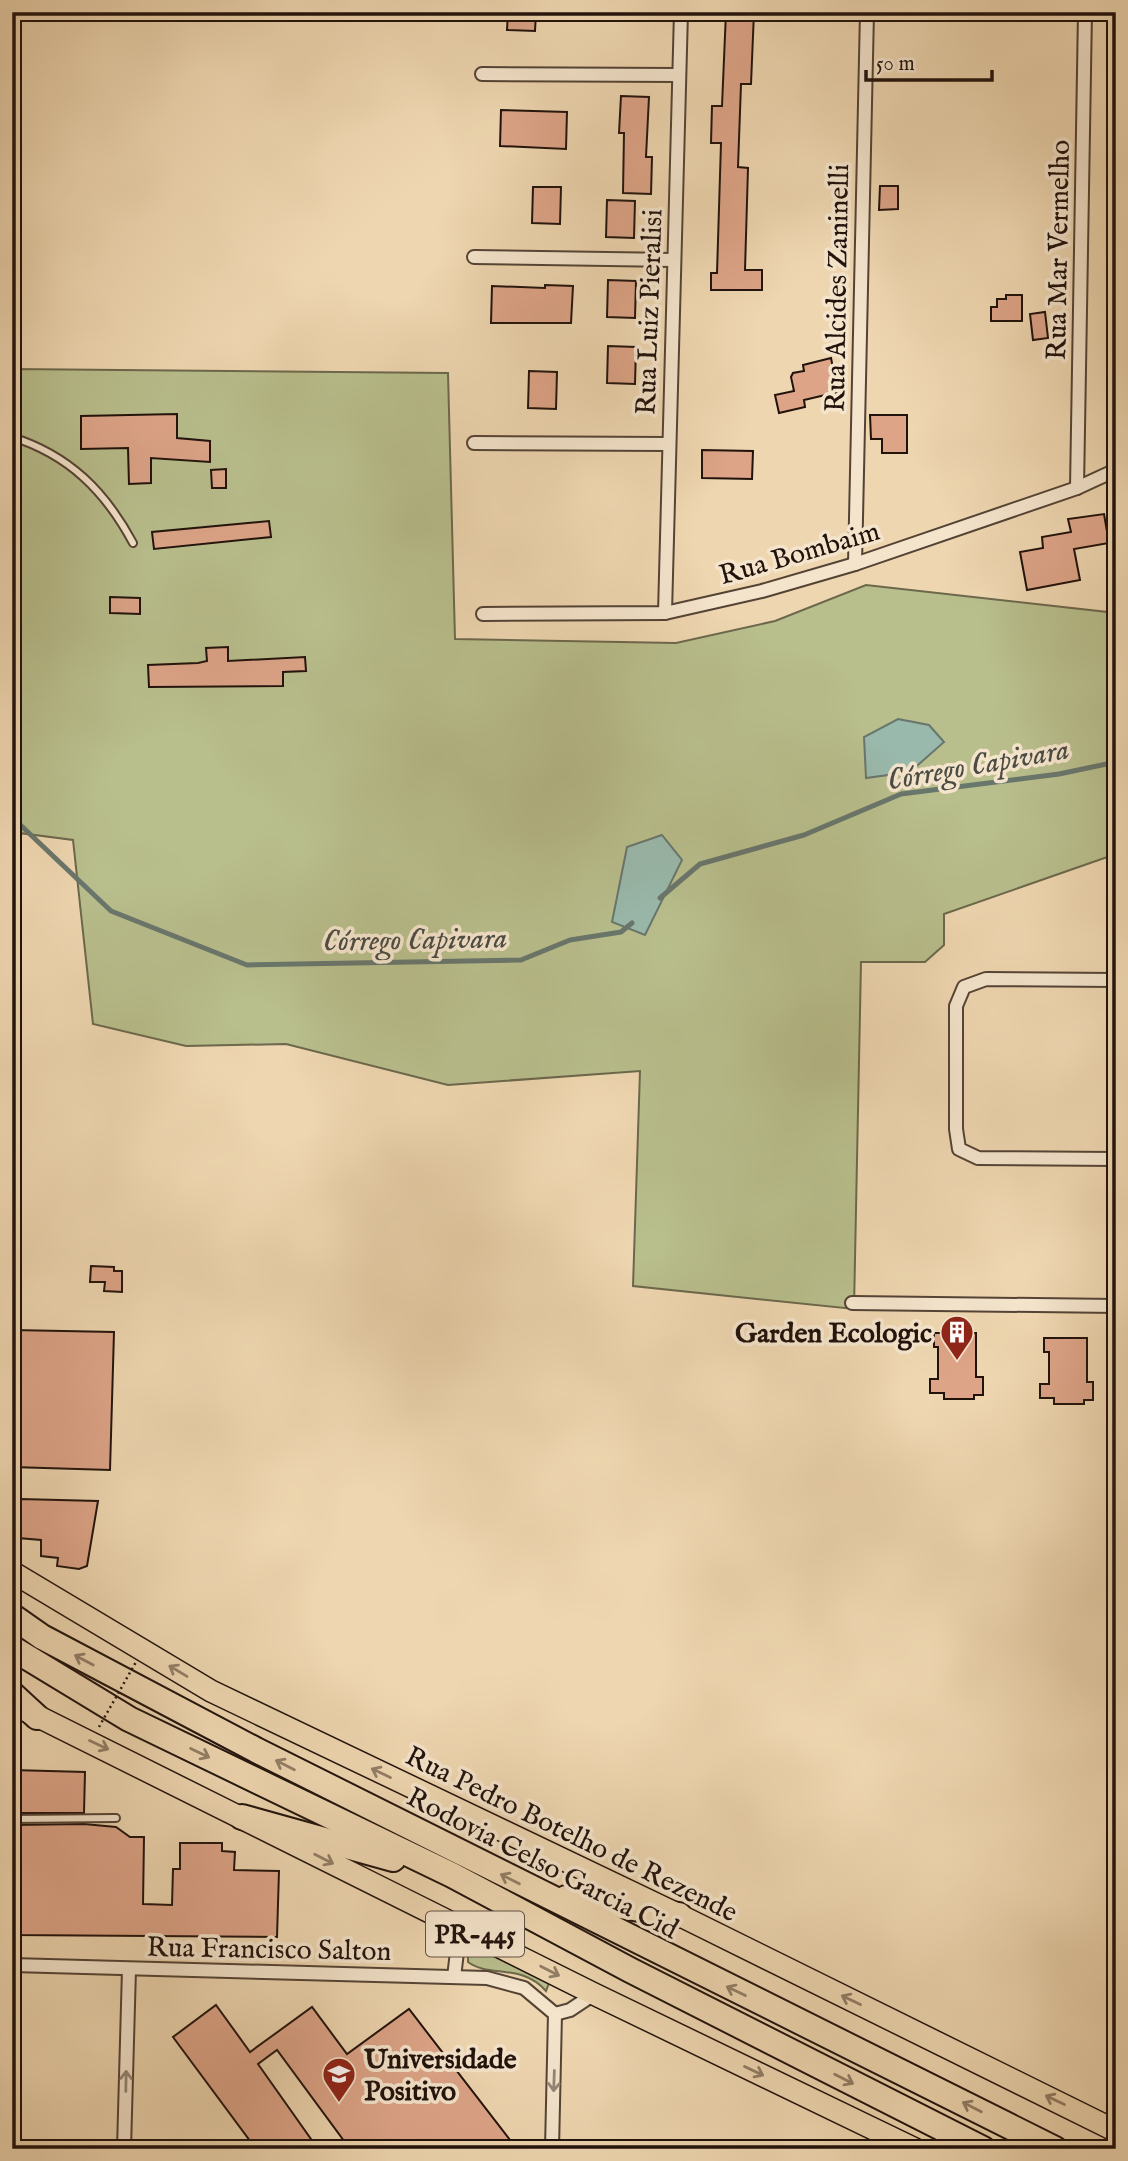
<svg xmlns="http://www.w3.org/2000/svg" width="1128" height="2161" font-family="'IM FELL English',serif">
	<style>
		.green { fill: #b8be8c; stroke: #6c684c; stroke-width: 2 }
		.water { fill: #99b9ac; stroke: #69766c; stroke-width: 2 }
		.lines { fill: none; stroke-linecap: round; stroke-linejoin: round }
		.stream { stroke: #69766c; stroke-width: 5 }
		.building { fill: #dda488; stroke: #21120c; stroke-width: 2 }
		.lane-casing { stroke: #544335; stroke-width: 10 }
		.street-casing { stroke: #544335; stroke-width: 16 }
		.primary-casing { stroke: #21120c; stroke-width: 24 }
		.highway-casing { stroke: #21120c; stroke-width: 28 }
		.lane { stroke: #f4e4cc; stroke-width: 6 }
		.street { stroke: #f4e4cc; stroke-width: 12 }
		.primary { stroke: #eed6b0; stroke-width: 21 }
		.highway { stroke: #eed6b0; stroke-width: 24 }
		.path-bridge { stroke: #21120c; stroke-width: 2.5; stroke-dasharray: 2 3.5; stroke-linecap: butt }
		.oneway { stroke: #927e66 }
		.oneway2 { stroke: #958676 }
		.labels { text-anchor: middle; stroke-width: 7; stroke-linejoin: round; paint-order: stroke }
		.shield { fill: #f4e4cc; stroke: #605146; stroke-width: 2 }
		.shield-label { font-size: 26px; font-weight: bold; fill: #21120c }
		.street-label { font-size: 28px; fill: #21120c; stroke: #f4e4cc }
		.poi-label { font-size: 28px; font-weight: bold; fill: #21120c; stroke: #f4e4cc; text-anchor: end }
		.water-label { font-size: 30px; font-style: italic; fill: #4b4c44; stroke: #f4e4cc }
	</style>
	<rect width="100%" height="100%" fill="#eed6b0"/>
	<filter id="stains"><feTurbulence type="fractalNoise" baseFrequency=".00286" numOctaves="4"/><feColorMatrix values="0 0 0 0 .2 0 0 0 0 .09 0 0 0 0 .02 0 0 0 .5 -.17"/></filter>
	<radialGradient id="worn" r=".72"><stop offset=".6" stop-color="#630" stop-opacity="0"/><stop offset="1" stop-color="#630" stop-opacity=".3"/></radialGradient>
	<!-- green -->
	<g class="green">
		<polygon points="12,369 448,373 455,639 676,643 775,621 866,585 1116,613 1116,854 944,914 944,945 925,962 861,962 854,1309 633,1286 640,1071 448,1085 286,1044 186,1046 93,1024 73,840 12,832"/>
		<path d="M476,1947L549,1983L546,1991C522,1963 489,1978 468,1962V1949Z"/>
	</g>
	<!-- water -->
	<g class="water">
		<polygon points="898,719 929,725 944,742 910,772 866,778 864,737"/>
		<polygon points="662,835 682,860 645,935 612,922 627,847"/>
	</g>
	<g class="lines">
		<!-- stream -->
		<g class="stream">
			<polyline points="12,817 111,911 247,965 521,960 570,940 621,932 632,923"/>
			<polyline points="660,898 700,864 804,835 901,794 1059,774 1116,762"/>
		</g>
	</g>
	<!-- building -->
	<g class="building">
		<polygon points="508,12 536,12 535,31 507,30"/>
		<polygon points="726,12 754,12 751,84 741,84 738,167 748,168 745,270 762,270 762,290 711,290 711,273 717,273 721,143 711,143 712,106 722,106"/>
		<polygon points="621,96 649,97 646,157 652,157 651,194 623,193 624,133 619,133"/>
		<polygon points="501,110 567,112 566,149 500,146"/>
		<polygon points="880,186 898,186 898,209 879,210"/>
		<polygon points="533,187 561,187 560,224 532,223"/>
		<polygon points="607,200 635,201 634,238 606,237"/>
		<polygon points="608,280 636,281 635,318 607,317"/>
		<polygon points="545,285 573,286 571,323 491,323 492,286 545,288"/>
		<polygon points="1006,295 1022,295 1022,321 991,321 991,307 997,307 997,299 1006,299"/>
		<polygon points="1045,312 1048,338 1033,340 1030,314"/>
		<polygon points="608,346 636,347 635,384 607,383"/>
		<polygon points="831,358 838,392 804,400 805,407 779,413 775,395 794,391 791,377 793,373 804,371 803,365"/>
		<polygon points="529,371 557,372 556,409 528,408"/>
		<polygon points="177,414 177,438 210,441 210,462 151,458 151,483 129,484 128,448 81,449 81,416"/>
		<polygon points="870,415 907,415 907,453 882,453 882,439 871,439"/>
		<polygon points="702,450 753,451 752,479 702,478"/>
		<polygon points="226,469 226,488 212,488 211,470"/>
		<polygon points="1104,514 1109,543 1074,549 1080,580 1027,590 1020,552 1043,548 1042,537 1071,532 1068,519"/>
		<polygon points="269,521 271,537 154,549 152,532"/>
		<polygon points="110,597 140,598 140,614 110,613"/>
		<polygon points="228,647 228,661 305,657 306,671 283,672 283,686 149,687 148,665 198,663 207,661 206,648"/>
		<polygon points="91,1266 114,1267 114,1271 122,1271 122,1292 104,1291 105,1282 90,1282"/>
		<polygon points="12,1330 114,1332 110,1470 12,1467"/>
		<polygon points="934,1333 976,1333 976,1377 983,1377 983,1395 974,1395 974,1399 944,1399 944,1393 930,1393 930,1379 938,1379 938,1347 934,1347"/>
		<polygon points="1044,1338 1087,1338 1087,1382 1093,1382 1093,1400 1084,1400 1084,1404 1054,1404 1054,1398 1040,1398 1040,1384 1049,1384 1049,1352 1044,1352"/>
		<polygon points="20,1499 98,1501 87,1566 79,1569 57,1566 58,1558 41,1556 41,1540 18,1538"/>
		<polygon points="12,1770 85,1772 84,1813 12,1813"/>
		<polygon points="84,1824 116,1827 130,1837 144,1837 143,1904 172,1905 173,1869 180,1869 180,1843 222,1843 222,1851 235,1852 234,1870 279,1871 277,1937 12,1935 12,1825"/>
		<polygon points="216,2005 250,2052 312,2007 347,2054 409,2009 517,2149 350,2149 277,2050 258,2064 318,2149 256,2149 173,2037"/>
	</g>
	<g class="lines">
		<defs>
			<g id="lane">
				<path d="M12,437C69,455 105,491 133,543"/>
				<polyline points="12,1819 116,1818"/>
			</g>
			<g id="street">
				<polyline points="482,74 679,75"/>
				<polyline points="474,257 674,260"/>
				<polyline points="474,443 669,444"/>
				<polyline points="1077,488 1085,12"/>
				<polyline points="855,564 867,12"/>
				<polyline points="665,613 681,12"/>
				<polyline points="483,614 665,613 762,591 855,564 1077,488 1116,470"/>
				<polyline points="1116,980 986,979 964,987 956,1006 956,1129 959,1149 978,1158 1116,1159"/>
				<polyline points="852,1303 1116,1306"/>
				<polyline points="12,1965 487,1978 524,1988 555,2014"/>
				<polyline points="454,1977 460,1927"/>
				<polyline points="555,2014 570,2010 594,1994"/>
				<polyline points="124,2149 129,1969"/>
				<polyline points="552,2149 555,2014"/>
			</g>
			<g id="primary">
				<polyline points="12,1572 211,1691 679,1915 1116,2131"/>
				<polyline points="23,1709 594,1994 915,2149"/>
			</g>
			<g id="highway">
				<polyline points="12,1616 42,1637 256,1750 1055,2149"/>
				<polyline points="12,1648 129,1719 452,1875 630,1970 983,2149"/>
				<polyline points="12,1694 37,1717"/>
				<polyline points="242,1817 393,1859"/>
				<polyline points="566,1898 679,1915"/>
			</g>
		</defs>
		<!-- lane casing -->
		<use href="#lane" class="lane-casing"/>
		<!-- street casing -->
		<use href="#street" class="street-casing"/>
		<!-- primary casing -->
		<use href="#primary" class="primary-casing"/>
		<!-- highway casing -->
		<use href="#highway" class="highway-casing"/>
		<!-- lane -->
		<use href="#lane" class="lane"/>
		<!-- street -->
		<use href="#street" class="street"/>
		<!-- primary -->
		<use href="#primary" class="primary"/>
		<!-- highway -->
		<use href="#highway" class="highway"/>
		<!-- path-bridge -->
		<polyline class="path-bridge" points="99,1727 136,1662"/>
	</g>
	<!-- one-way arrows -->
	<defs><path id="oneway-shaft" d="M-6 0H5M1.5-3L5.5 0L1.5 3" fill="none" stroke-width="1.6" stroke-linecap="round" stroke-linejoin="round" transform="scale(1.75)"/></defs>
	<g class="oneway">
		<use href="#oneway-shaft" transform="translate(84 1660) rotate(-152)"/>
		<use href="#oneway-shaft" transform="translate(178 1671) rotate(-149)"/>
		<use href="#oneway-shaft" transform="translate(99 1745) rotate(25)"/>
		<use href="#oneway-shaft" transform="translate(200 1753) rotate(26)"/>
		<use href="#oneway-shaft" transform="translate(285 1765) rotate(-153)"/>
		<use href="#oneway-shaft" transform="translate(381 1773) rotate(-154)"/>
		<use href="#oneway-shaft" transform="translate(324 1859) rotate(27)"/>
		<use href="#oneway-shaft" transform="translate(510 1879) rotate(-153)"/>
		<use href="#oneway-shaft" transform="translate(550 1971) rotate(27)"/>
		<use href="#oneway-shaft" transform="translate(736 1991) rotate(-154)"/>
		<use href="#oneway-shaft" transform="translate(851 2000) rotate(-154)"/>
		<use href="#oneway-shaft" transform="translate(754 2071) rotate(26)"/>
		<use href="#oneway-shaft" transform="translate(844 2079) rotate(27)"/>
		<use href="#oneway-shaft" transform="translate(1055 2100) rotate(-154)"/>
		<use href="#oneway-shaft" transform="translate(972 2107) rotate(-153)"/>
	</g>
	<g class="oneway2">
		<use href="#oneway-shaft" transform="translate(126 2081) rotate(-89)"/>
		<use href="#oneway-shaft" transform="translate(554 2081) rotate(92)"/>
	</g>
	<!-- icons -->
	<defs>
		<symbol id="building-pin" viewBox="-11 -11 22 30"><path d="M0 17L-7.5 6A9.5 9.5 0 1 1 7.5 6Z" fill="#8f2418" stroke="#f4e4cc"/><path d="M-4-6H4V6H1V3H-1V6H-4ZM-2.5-4.3h1.7v1.8h-1.7ZM.8-4.3h1.7v1.8H.8ZM-2.5-1h1.7V.8h-1.7ZM.8-1h1.7V.8H.8Z" fill="#fff"/></symbol>
		<symbol id="university-pin" viewBox="-11 -11 22 30"><path d="M0 17L-7.5 6A9.5 9.5 0 1 1 7.5 6Z" fill="#8f2418" stroke="#f4e4cc"/><path d="M0-5L7-2L0 1L-7-2ZM-4 1L0 2.5L4 1V4Q0 6-4 4Z" fill="#fff"/></symbol>
	</defs>
	<g fill-rule="evenodd">
		<use href="#building-pin" x="938" y="1313" width="38" height="52"/>
		<use href="#university-pin" x="320" y="2055" width="38" height="52"/>
	</g>
	<g class="labels">
		<!-- shield labels -->
		<rect class="shield" x="426" y="1911.5" width="98" height="45" rx="5"/>
		<g class="shield-label">
			<text x="475" y="1943">PR-445</text>
		</g>
		<!-- street labels -->
		<g class="street-label">
			<text transform="translate(1057 250) rotate(-89)" y="10">Rua Mar Vermelho</text>
			<text transform="translate(836 288) rotate(-89)" y="10">Rua Alcides Zaninelli</text>
			<text transform="translate(648 312) rotate(-88)" y="10">Rua Luiz Pieralisi</text>
			<text transform="translate(799 552) rotate(-16)" y="10">Rua Bombaim</text>
			<text transform="translate(572 1833) rotate(26)" y="10">Rua Pedro Botelho de Rezende</text>
			<text transform="translate(543 1862) rotate(27)" y="10">Rodovia Celso Garcia Cid</text>
			<text transform="translate(269 1948) rotate(1)" y="10">Rua Francisco Salton</text>
		</g>
		<!-- poi labels -->
		<g class="poi-label">
			<text x="932" y="1342">Garden Ecologic</text>
			<text x="364" y="2068" text-anchor="start">Universidade<tspan x="364" dy="32">Positivo</tspan></text>
		</g>
		<!-- water labels -->
		<g class="water-label">
			<text transform="translate(978 764) rotate(-10)" y="10">Córrego Capivara</text>
			<text transform="translate(415 939) rotate(-1)" y="10">Córrego Capivara</text>
		</g>
	</g>
	<!-- margin -->
	<rect width="1128" height="2161" fill="none" stroke="#eed6b0" stroke-width="42"/>
	<rect x="14" y="14" width="1100" height="2133" fill="none" stroke="#21120c" stroke-width="3.5"/>
	<rect x="21" y="21" width="1086" height="2119" fill="none" stroke="#21120c" stroke-width="2"/>
	<!-- scale -->
	<path d="M866 70v10h126v-10" fill="none" stroke="#21120c" stroke-width="3.5"/>
	<text x="876" y="70" font-size="21" fill="#21120c" stroke="#f4e4cc" stroke-width="5" paint-order="stroke">50 m</text>
	<rect width="100%" height="100%" filter="url(#stains)"/>
	<rect width="100%" height="100%" fill="url(#worn)"/>
</svg>
